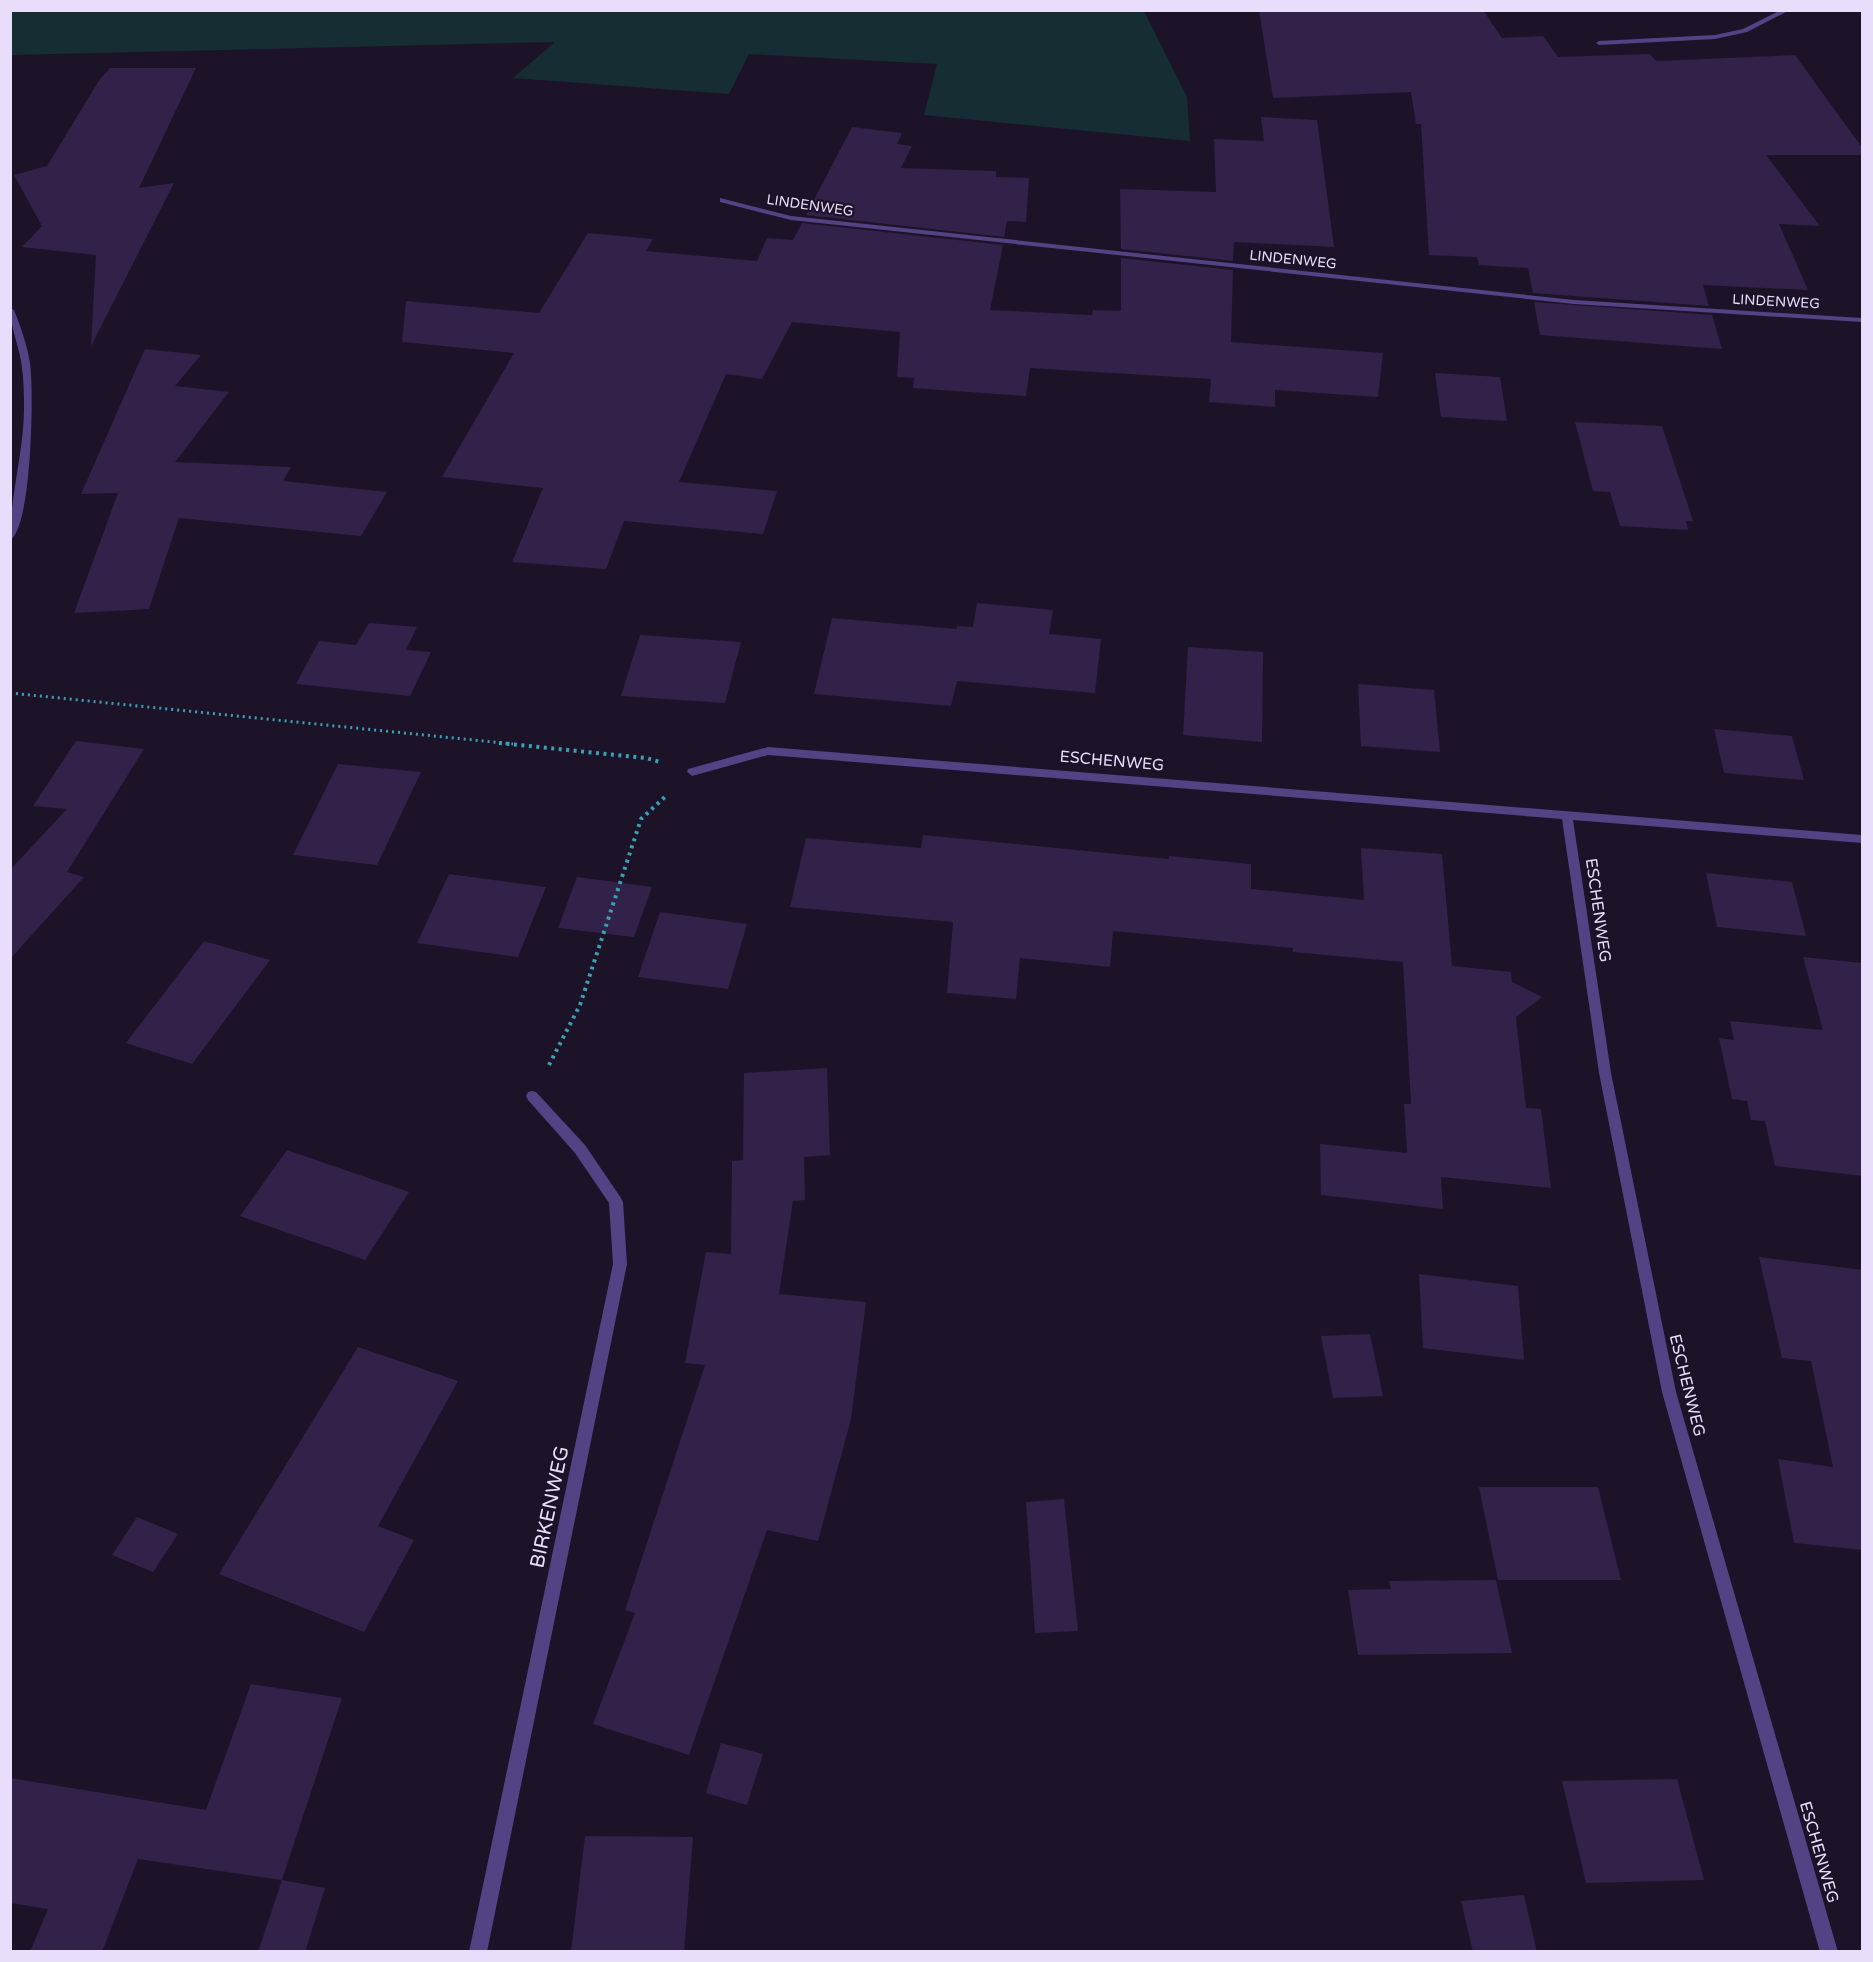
<svg xmlns="http://www.w3.org/2000/svg" width="1873" height="1962" font-family="'Varela Round',sans-serif">
	<style>
		.green { fill: #162d33 }
		.building { fill: #322149 }
		.lines { fill: none; stroke-linecap: round; stroke-linejoin: round }
		.path-far1 { stroke: #3ba0b3; stroke-width: 3; stroke-dasharray: 2 4; stroke-linecap: butt }
		.path { stroke: #3ba0b3; stroke-width: 4; stroke-dasharray: 3 4.5; stroke-linecap: butt }
		.service { fill: #534284; fill-rule: evenodd }
		.minor { fill: #534284; fill-rule: evenodd }
		.labels { text-anchor: middle; stroke-width: 4.5; stroke-linejoin: round; paint-order: stroke }
		.far-street-label { font-size: 14px; fill: #e8defc; stroke: #1c1329 }
		.street-label { font-size: 16px; fill: #e8defc; stroke: #1c1329 }
		.near-street-label { font-size: 20px; fill: #e8defc; stroke: #1c1329 }
	</style>
	<rect width="100%" height="100%" fill="#1c1329"/>
	<!-- green -->
	<polygon class="green" points="10,11 1144,11 1187,97 1190,141 924,115 937,64 749,54 729,94 513,78 555,42 11,55"/>
	<!-- building -->
	<g class="building">
		<polygon points="1259,10 1483,10 1502,38 1543,36 1558,57 1650,54 1656,61 1795,55 1863,149 1863,155 1766,155 1820,226 1779,224 1808,290 1703,285 1709,306 1533,293 1528,268 1479,265 1477,257 1429,255 1421,124 1416,124 1411,92 1273,98"/>
		<polygon points="110,68 196,68 139,188 174,183 91,346 96,255 22,247 42,226 14,175 47,166 100,79"/>
		<polygon points="1261,117 1317,120 1334,247 1234,242 1233,261 1121,249 1120,189 1216,192 1214,139 1264,141"/>
		<polygon points="852,127 902,133 897,144 912,146 901,168 996,171 996,177 1029,178 1026,222 1007,221 1004,237 806,215"/>
		<polygon points="802,223 1003,245 990,310 1092,315 1093,310 1121,311 1121,258 1233,270 1231,342 1383,353 1378,397 1275,390 1275,407 1209,402 1211,379 1030,368 1026,396 913,388 914,378 897,377 900,332 792,322 762,379 726,374 679,482 777,491 763,534 624,521 606,569 512,562 543,488 442,477 514,353 402,342 406,301 539,313 588,233 653,239 646,251 757,261 767,238 793,240"/>
		<polygon points="1534,302 1712,315 1722,349 1540,335"/>
		<polygon points="145,349 201,355 175,386 229,392 175,462 291,467 283,481 387,492 361,536 179,518 149,609 74,613 118,493 81,494"/>
		<polygon points="1435,373 1500,377 1507,421 1441,417"/>
		<polygon points="1575,422 1662,426 1693,521 1686,521 1688,530 1620,526 1610,492 1593,491"/>
		<polygon points="977,603 1053,610 1049,634 1101,639 1095,693 957,681 951,706 814,694 832,618 957,629 957,626 973,627"/>
		<polygon points="369,623 417,627 406,650 431,652 410,696 296,684 319,641 356,645"/>
		<polygon points="640,635 741,642 725,703 621,696"/>
		<polygon points="1188,647 1263,652 1262,742 1183,735"/>
		<polygon points="1358,684 1434,690 1440,752 1361,746"/>
		<polygon points="1714,729 1792,736 1804,780 1724,773"/>
		<polygon points="76,741 144,749 67,872 84,877 10,959 10,870 67,809 33,806"/>
		<polygon points="338,764 421,772 377,865 293,855"/>
		<polygon points="923,835 1169,859 1169,856 1251,864 1251,889 1364,900 1361,848 1442,854 1452,966 1511,972 1512,982 1542,997 1516,1017 1526,1108 1541,1109 1551,1188 1441,1177 1443,1209 1321,1195 1320,1144 1407,1153 1404,1104 1411,1104 1403,962 1293,952 1293,948 1113,931 1110,967 1020,958 1016,999 947,993 953,922 790,907 806,838 921,848"/>
		<polygon points="1706,873 1792,882 1806,936 1717,927"/>
		<polygon points="449,874 546,887 518,957 417,943"/>
		<polygon points="577,877 652,887 634,937 558,928"/>
		<polygon points="660,912 747,924 728,989 638,977"/>
		<polygon points="204,941 270,960 192,1064 126,1043"/>
		<polygon points="1803,957 1863,963 1863,1176 1775,1166 1765,1121 1751,1120 1747,1101 1732,1099 1719,1038 1734,1040 1730,1021 1823,1030"/>
		<polygon points="827,1068 830,1155 804,1157 805,1200 793,1201 779,1294 866,1302 851,1419 818,1541 767,1530 689,1755 593,1724 635,1613 625,1610 705,1365 685,1363 706,1252 731,1254 732,1161 743,1160 744,1073"/>
		<polygon points="287,1150 409,1192 365,1260 240,1216"/>
		<polygon points="1759,1257 1863,1270 1863,1550 1794,1543 1778,1459 1833,1467 1811,1361 1782,1358"/>
		<polygon points="1419,1274 1518,1286 1524,1360 1423,1348"/>
		<polygon points="1370,1334 1383,1396 1333,1398 1321,1336"/>
		<polygon points="358,1347 458,1381 378,1526 414,1540 364,1632 219,1574"/>
		<polygon points="1479,1487 1598,1487 1621,1580 1498,1580"/>
		<polygon points="1064,1499 1078,1631 1035,1633 1026,1502"/>
		<polygon points="137,1517 178,1534 153,1572 112,1555"/>
		<polygon points="1496,1580 1512,1653 1358,1655 1348,1590 1391,1589 1389,1581"/>
		<polygon points="251,1684 342,1698 282,1880 138,1859 102,1952 30,1952 48,1909 10,1903 10,1778 206,1810"/>
		<polygon points="721,1743 763,1754 747,1805 706,1793"/>
		<polygon points="1677,1779 1704,1880 1586,1883 1562,1781"/>
		<polygon points="585,1836 693,1837 684,1952 571,1952"/>
		<polygon points="282,1880 325,1888 305,1952 258,1952"/>
		<polygon points="1524,1895 1537,1952 1473,1952 1461,1901"/>
	</g>
	<g class="lines">
		<!-- path-far1 -->
		<polyline class="path-far1" points="10,693 513,744"/>
		<!-- path -->
		<g class="path">
			<polyline points="499,743 646,758 660,762"/>
			<polyline points="549,1065 580,1005 641,819 667,795"/>
		</g>
		<!-- service -->
		<polygon class="service" points="1781,10 1790,10 1747,32 1715,39 1599,45 1596,43 1599,41 1715,35 1743,29"/>
		<!-- minor -->
		<g class="minor">
			<polygon points="720,198 791,216 1574,300 1862,318 1862,322 1574,304 791,220 720,202"/>
			<path d="M10,308L14,310C21,327 27,345 30,363C34,390 32,528 10,540C10,497 23,455 24,412C24,395 24,378 21,361C18,343 10,326 10,308Z"/>
			<polygon points="768,747 1862,835 1862,843 1573,820 1611,1073 1676,1392 1838,1952 1820,1952 1662,1392 1599,1073 1562,819 768,755 692,776 687,772 688,769"/>
			<polygon points="532,1091 536,1092 585,1145 621,1198 623,1202 627,1264 487,1952 469,1952 613,1264 609,1203 575,1153 528,1100 526,1096 528,1092"/>
		</g>
	</g>
	<g class="labels">
		<!-- far-street labels -->
		<g class="far-street-label">
			<text transform="translate(810 205) rotate(8)" y="5">LINDENWEG</text>
			<text transform="translate(1293 259) rotate(6)" y="5">LINDENWEG</text>
			<text transform="translate(1776 301) rotate(3)" y="5">LINDENWEG</text>
		</g>
		<!-- street labels -->
		<g class="street-label">
			<text transform="translate(1112 760) rotate(5)" y="6">ESCHENWEG</text>
			<text transform="translate(1599 910) rotate(82)" y="6">ESCHENWEG</text>
			<text transform="translate(1688 1385) rotate(76)" y="6">ESCHENWEG</text>
			<text transform="translate(1820 1852) rotate(74)" y="6">ESCHENWEG</text>
		</g>
		<!-- near-street labels -->
		<g class="near-street-label">
			<text transform="translate(549 1507) rotate(-78)" y="7">BIRKENWEG</text>
		</g>
	</g>
	<!-- border -->
	<rect width="1873" height="1962" fill="none" stroke="#e8defc" stroke-width="24"/>
</svg>
